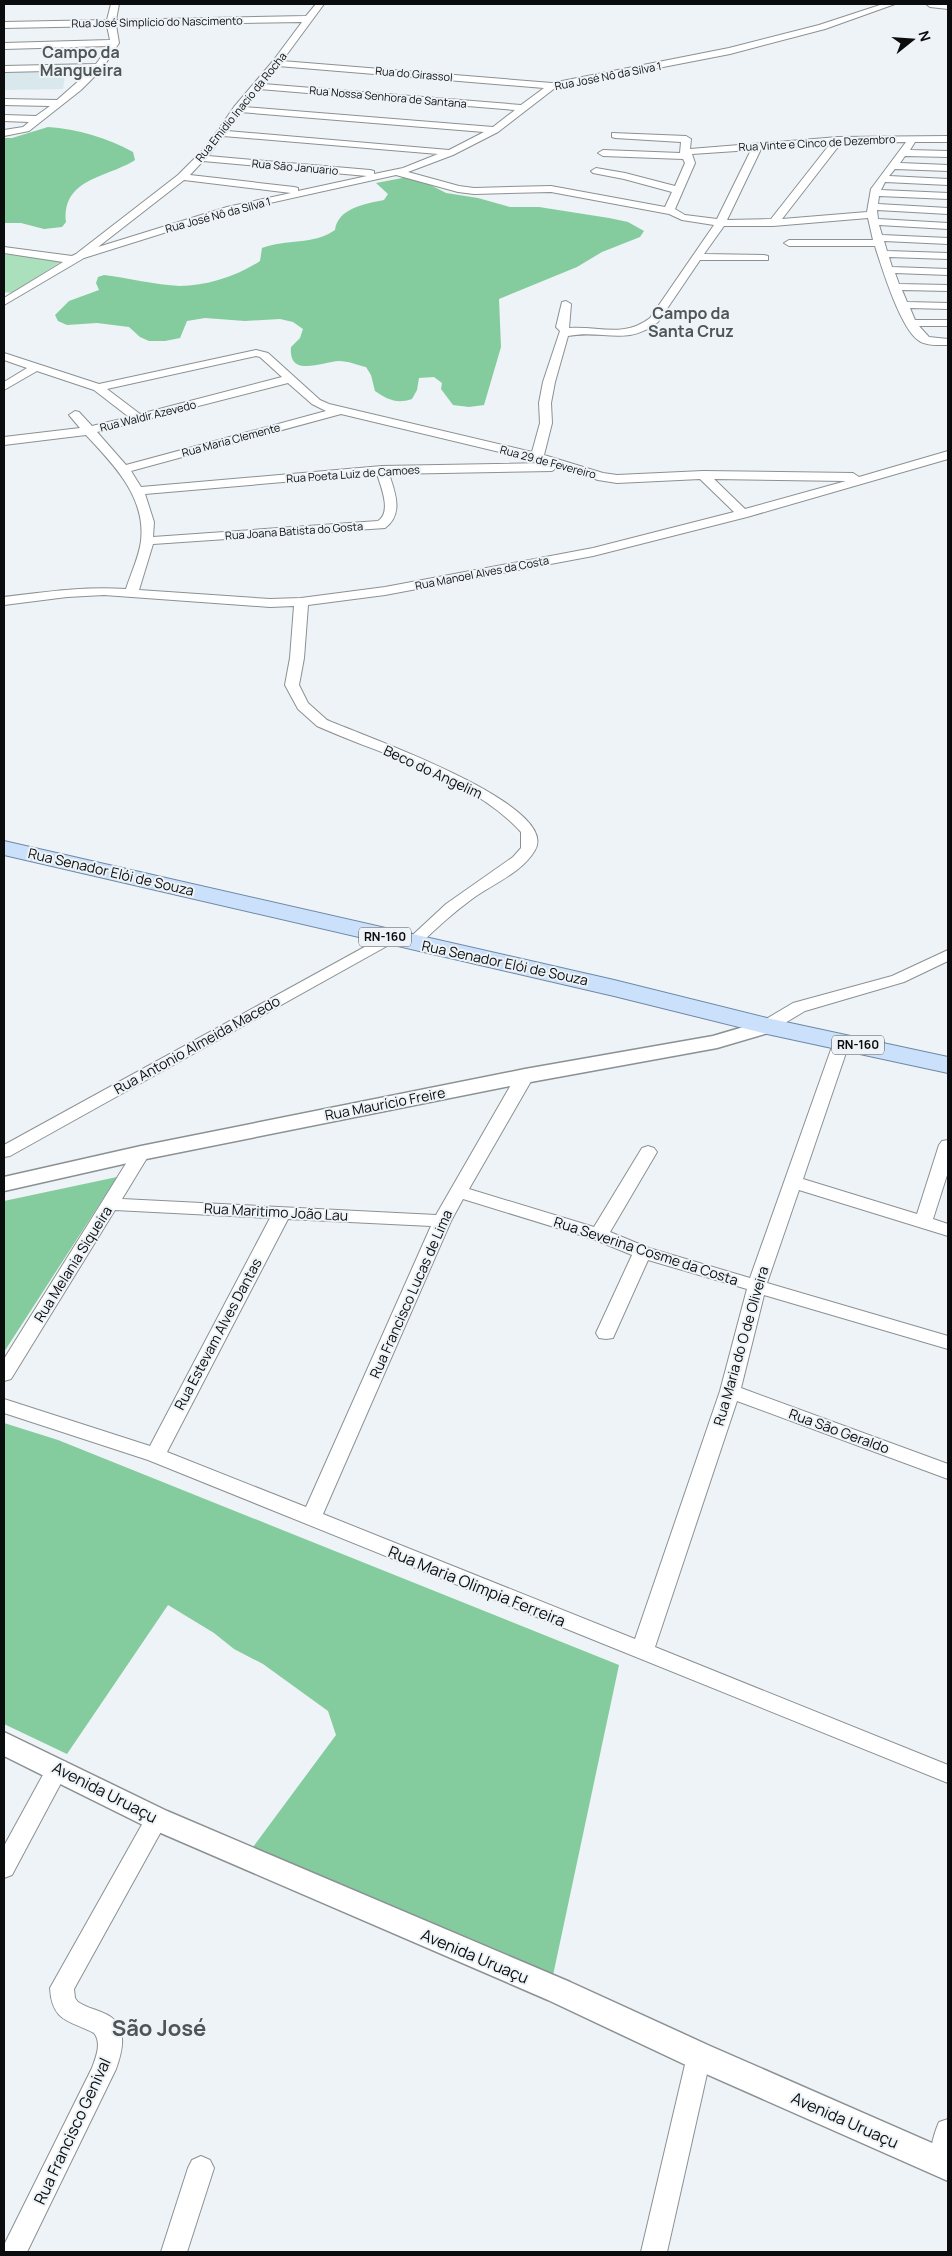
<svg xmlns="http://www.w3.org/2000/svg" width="952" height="2256" font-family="Manrope,sans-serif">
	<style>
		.built { fill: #d9e8ec }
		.green { fill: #aae1bc }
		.forest { fill: #84cb9d }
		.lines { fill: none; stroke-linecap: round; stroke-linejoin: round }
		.minor-casing { stroke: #8b9193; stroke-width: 2 }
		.tertiary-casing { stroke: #8b9193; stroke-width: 3 }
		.primary-casing { stroke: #6f88a6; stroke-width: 2 }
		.minor { fill: #fff; fill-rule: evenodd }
		.tertiary { fill: #fff; fill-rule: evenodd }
		.primary { fill: #cae0fb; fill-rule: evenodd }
		.labels { text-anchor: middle; stroke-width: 4; stroke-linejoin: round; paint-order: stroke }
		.far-street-label { font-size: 11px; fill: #0a0c0d; stroke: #edf3f6 }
		.shield { fill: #edf3f6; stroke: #4e5153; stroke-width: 1 }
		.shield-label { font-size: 12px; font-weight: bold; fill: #0a0c0d }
		.street-label { font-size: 14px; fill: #0a0c0d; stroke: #edf3f6 }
		.far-district-label { font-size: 16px; font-weight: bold; fill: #4f5456; stroke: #edf3f6 }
		.near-street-label { font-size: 16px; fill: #0a0c0d; stroke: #edf3f6 }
		.near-district-label { font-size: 22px; font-weight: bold; fill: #4f5456; stroke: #edf3f6 }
	</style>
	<rect width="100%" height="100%" fill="#edf3f6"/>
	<!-- built -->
	<polygon class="built" points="66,69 63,89 4,90 4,71"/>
	<!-- green -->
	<polygon class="green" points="4,254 62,261 12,293 4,292"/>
	<!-- forest -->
	<g class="forest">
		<path d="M48,127C77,129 108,138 133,152L135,160C107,178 62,178 66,222L62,227L44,229L21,223H4V138H12Z"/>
		<path d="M413,176L446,193L478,198L510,207H539L609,218L628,222L644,231L640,237L602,252L577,267L499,299L501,347L484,405L469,407L453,405L441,389L442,383L434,377L419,378L417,390L412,399C397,404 388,400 375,391L371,375L366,367C357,365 348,361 339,361C322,362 288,378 291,347L300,338L303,329L293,322L280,319L245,321L205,318L187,321L180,338L165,341H149L140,337L129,327L97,323L67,325L58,321L55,315L69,301L99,290L96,283L98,277L104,275C128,278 155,285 180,286C206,286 238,276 260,261L262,248C286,239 314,245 335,230C338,208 365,204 384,200L388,194L376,183Z"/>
		<polygon points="117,1177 4,1352 4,1201"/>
		<polygon points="4,1423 58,1440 619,1665 552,1980 253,1847 336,1735 328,1711 263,1664 234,1649 214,1633 168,1605 67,1754 4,1724"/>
	</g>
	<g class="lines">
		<defs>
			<g id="minor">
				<path d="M111,4H119L116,20L306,16L316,4H324L282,61L552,83L729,48L819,25L883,4H895L825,29L730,54L555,88L498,132L453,155L408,172L459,186L474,188L551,186L665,207L672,192L624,179L593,173L591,171L596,168L625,173L675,186L685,163L683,159L603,156L598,153L603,150L680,153L681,142L615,138L612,137V133L686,136L691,139L690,149L838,137L948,136V142H915L910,150L948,151V157L905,156L900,163L948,165V171L895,169L889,176L948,179V185L885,182L881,190L948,193V199L879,196L878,204L948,208V214L877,210L878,219L948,223V229L879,225L882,235L948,238V244L884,241L887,251L948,253V259L889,257L892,267L948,269V275L895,273L899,284L948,285V291L902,290L907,302L948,303V309L910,308L915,320H948V326H919L929,337L948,339V345C939,345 925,346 918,340C900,327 882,268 875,246H789L784,243L789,240H873L868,218L773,226H724L704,254L764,255L768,256V260H700L658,322C627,347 602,329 568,336L555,382L551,403L552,423L544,455L603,473L617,475L703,471L853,473L859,477L948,451V459L747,517L593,556L385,595L308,605L304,658L299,685L308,703L327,720C358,734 562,804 535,850C522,873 492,884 472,899C453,913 435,929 418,946H406L404,943L446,904L513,857L521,848V832C471,777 383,756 317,726L298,709L285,685L290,658L294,606L270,607L104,595L67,597L4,605V597C45,592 85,586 126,589C131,573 139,557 141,541C146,497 114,465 86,435L4,445V437L80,428L69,415L75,411L79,412L92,426L129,417L94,390L37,371L4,390V382L27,368L4,360V353L99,384L256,350L268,353L320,400L329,404L532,452L540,423L539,403L543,382L560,331L556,327L562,302L566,301L571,304L569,328C599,326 624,338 650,318L714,225L682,220L669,214L551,192L474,194L458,192L396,175L234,211L84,258L4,305V298L63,262L4,253V247L72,256L76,254L178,175L207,146L234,107L273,61L302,22L116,25L119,43L102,69L81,90L29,131L4,136V130L23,127L29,122L4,121V115L36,116L50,106L4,105V99L57,100L91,70L4,72V66L96,64L109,46L4,49V43L110,40L107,26L4,28V22L107,20ZM278,66L544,88L521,105L263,84ZM259,89L515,110L493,127L244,107ZM240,112L484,132L449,150L227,131ZM223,136L438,154L403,168L374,174V171L370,170L208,156ZM906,142L871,189L867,212L782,219L841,143ZM830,144L771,219L727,220L761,149ZM751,150L717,219L685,215L675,209L695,163L692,154ZM203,161L367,176L298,191V188L294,187L190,175ZM184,180L291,193L227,207L98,247ZM256,356L260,357L282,377L140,414L107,389ZM288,383L312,404L326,411L126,465L97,432ZM341,414L545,463L382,466L141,487L131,471ZM558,467L598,480L617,483L700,479L734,512L593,548L385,587L301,598L270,599L139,590L153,544L385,528C404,514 395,492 389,474L552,471ZM377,474C381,487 392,512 378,521L153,537L154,522L145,494ZM714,479L846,481L745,509Z"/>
				<polygon points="926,4 948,4 948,9 930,7"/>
				<polygon points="390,933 396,935 398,938 396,941 10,1156 4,1157 4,1145"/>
				<polygon points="948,950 948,961 904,982 805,1011 773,1030 761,1030 759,1026 761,1022 793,1003 892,976"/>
				<path d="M842,1036L848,1037L850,1041L803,1179L917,1214L939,1145L942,1141L948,1140V1172L933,1219L948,1224V1236L799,1190L767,1283L948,1336V1349L764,1295L741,1388L948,1464V1479L737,1401L655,1647L948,1765V1783L148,1460L4,1413V1399L150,1446L270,1218L115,1210L11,1379L4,1381V1359L135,1149L141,1147L147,1149L150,1153L122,1199L436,1215L516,1076L519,1072H531L534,1076L469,1189L594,1227L642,1148L648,1146L654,1148L657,1152L610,1232L649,1248L750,1278L834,1041L836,1037ZM463,1199L593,1239L632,1255L596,1333L599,1338L606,1339L613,1338L648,1260L747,1289L720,1391L635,1639L323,1514L451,1221ZM288,1219L431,1226L306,1507L167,1452Z"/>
				<polygon points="58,1759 66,1762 69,1768 12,1875 4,1878 4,1846 50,1762"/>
				<path d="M157,1810L165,1812L168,1819L74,1989L75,1998L78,2002C88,2009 101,2010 111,2017C128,2030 122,2052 116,2069L27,2252H4L5,2243L92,2068C96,2057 102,2043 94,2033C69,2020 52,2022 50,1988L149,1812Z"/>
				<polygon points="699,2045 708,2048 711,2056 667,2252 641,2252 687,2056 690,2048"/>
				<path d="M948,2119V2172L942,2175L933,2171C927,2157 933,2136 939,2122Z"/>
				<polygon points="201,2156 210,2160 214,2168 187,2252 161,2252 188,2168 192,2160"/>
			</g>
			<g id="tertiary">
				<polygon points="767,1020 775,1021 778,1026 775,1031 717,1048 525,1083 141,1160 4,1191 4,1177 141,1146 525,1069 713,1036"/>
				<polygon points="4,1732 167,1811 570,1982 710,2046 948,2150 948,2181 688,2066 548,2000 147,1827 4,1756"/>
			</g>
			<polygon id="primary" points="4,841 614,980 767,1018 948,1057 948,1073 767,1034 614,996 4,855"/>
		</defs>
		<!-- minor casing -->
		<use href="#minor" class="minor-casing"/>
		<!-- tertiary casing -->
		<use href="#tertiary" class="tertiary-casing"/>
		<!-- primary casing -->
		<use href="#primary" class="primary-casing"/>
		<!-- minor -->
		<use href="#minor" class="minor"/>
		<!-- tertiary -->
		<use href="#tertiary" class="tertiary"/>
		<!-- primary -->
		<use href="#primary" class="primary"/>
	</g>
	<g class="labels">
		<!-- far-street labels -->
		<g class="far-street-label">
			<text transform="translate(157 22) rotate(-1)" y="4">Rua José Simplício do Nascimento</text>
			<text transform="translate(414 74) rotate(5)" y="4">Rua do Girassol</text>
			<text transform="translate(608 76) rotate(-11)" y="4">Rua José Nô da Silva 1</text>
			<text transform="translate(388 97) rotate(5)" y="4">Rua Nossa Senhora de Santana</text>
			<text transform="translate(241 107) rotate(-51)" y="4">Rua Emidio Inacio da Rocha</text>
			<text transform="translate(817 143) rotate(-3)" y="4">Rua Vinte e Cinco de Dezembro</text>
			<text transform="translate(295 167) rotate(5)" y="4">Rua São Januario</text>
			<text transform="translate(218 215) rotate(-15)" y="4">Rua José Nô da Silva 1</text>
			<text transform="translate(148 416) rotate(-14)" y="4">Rua Waldir Azevedo</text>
			<text transform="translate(231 440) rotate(-15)" y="4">Rua Maria Clemente</text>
			<text transform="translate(548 462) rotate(15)" y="4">Rua 29 de Fevereiro</text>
			<text transform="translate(353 474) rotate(-4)" y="4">Rua Poeta Luiz de Camoes</text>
			<text transform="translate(294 531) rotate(-4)" y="4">Rua Joana Batista do Gosta</text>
			<text transform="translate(482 573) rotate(-11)" y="4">Rua Manoel Alves da Costa</text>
		</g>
		<!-- shield labels -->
		<g class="shield">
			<rect x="359" y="927.5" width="52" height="19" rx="4"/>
			<rect x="832" y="1035.5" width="52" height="19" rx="4"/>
		</g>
		<g class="shield-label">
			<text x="385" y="941">RN-160</text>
			<text x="858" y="1049">RN-160</text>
		</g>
		<!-- street labels -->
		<g class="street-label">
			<text transform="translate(433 772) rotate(25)" y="5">Beco do Angelim</text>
			<text transform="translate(111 872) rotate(13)" y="5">Rua Senador Elói de Souza</text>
			<text transform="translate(505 963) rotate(12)" y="5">Rua Senador Elói de Souza</text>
			<text transform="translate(197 1045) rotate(-29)" y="5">Rua Antonio Almeida Macedo</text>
			<text transform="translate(385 1104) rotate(-11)" y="5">Rua Maurício Freire</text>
			<text transform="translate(276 1212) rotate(3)" y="5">Rua Maritimo João Lau</text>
			<text transform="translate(646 1251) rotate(18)" y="5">Rua Severina Cosme da Costa</text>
			<text transform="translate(73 1264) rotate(-58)" y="5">Rua Melania Siqueira</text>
			<text transform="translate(411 1294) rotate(-66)" y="5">Rua Francisco Lucas de Lima</text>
			<text transform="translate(218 1334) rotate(-62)" y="5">Rua Estevam Alves Dantas</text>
			<text transform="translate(741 1346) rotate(-74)" y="5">Rua Maria do O de Oliveira</text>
			<text transform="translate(839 1431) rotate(20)" y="5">Rua São Geraldo</text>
		</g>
		<!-- far-district labels -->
		<g class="far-district-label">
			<text x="81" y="58">Campo da<tspan x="81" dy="18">Mangueira</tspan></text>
			<text x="691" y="319">Campo da<tspan x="691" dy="18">Santa Cruz</tspan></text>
		</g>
		<!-- near-street labels -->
		<g class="near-street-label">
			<text transform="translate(477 1586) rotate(22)" y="6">Rua Maria Olimpia Ferreira</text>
			<text transform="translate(105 1792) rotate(27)" y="6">Avenida Uruaçu</text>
			<text transform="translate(475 1956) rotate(23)" y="6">Avenida Uruaçu</text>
			<text transform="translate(845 2120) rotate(24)" y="6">Avenida Uruaçu</text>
			<text transform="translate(72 2131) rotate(-65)" y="6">Rua Francisco Genival</text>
		</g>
		<!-- near-district labels -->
		<g class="near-district-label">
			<text x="159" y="2036">São José</text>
		</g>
	</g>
	<!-- border -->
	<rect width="952" height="2256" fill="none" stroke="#0a0c0d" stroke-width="10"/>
	<!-- north arrow -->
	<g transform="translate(912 40) rotate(73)" stroke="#edf3f6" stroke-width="4" paint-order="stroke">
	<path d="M0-4L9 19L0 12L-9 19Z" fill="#0a0c0d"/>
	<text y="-8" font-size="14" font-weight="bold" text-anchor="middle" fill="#0a0c0d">N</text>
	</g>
</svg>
